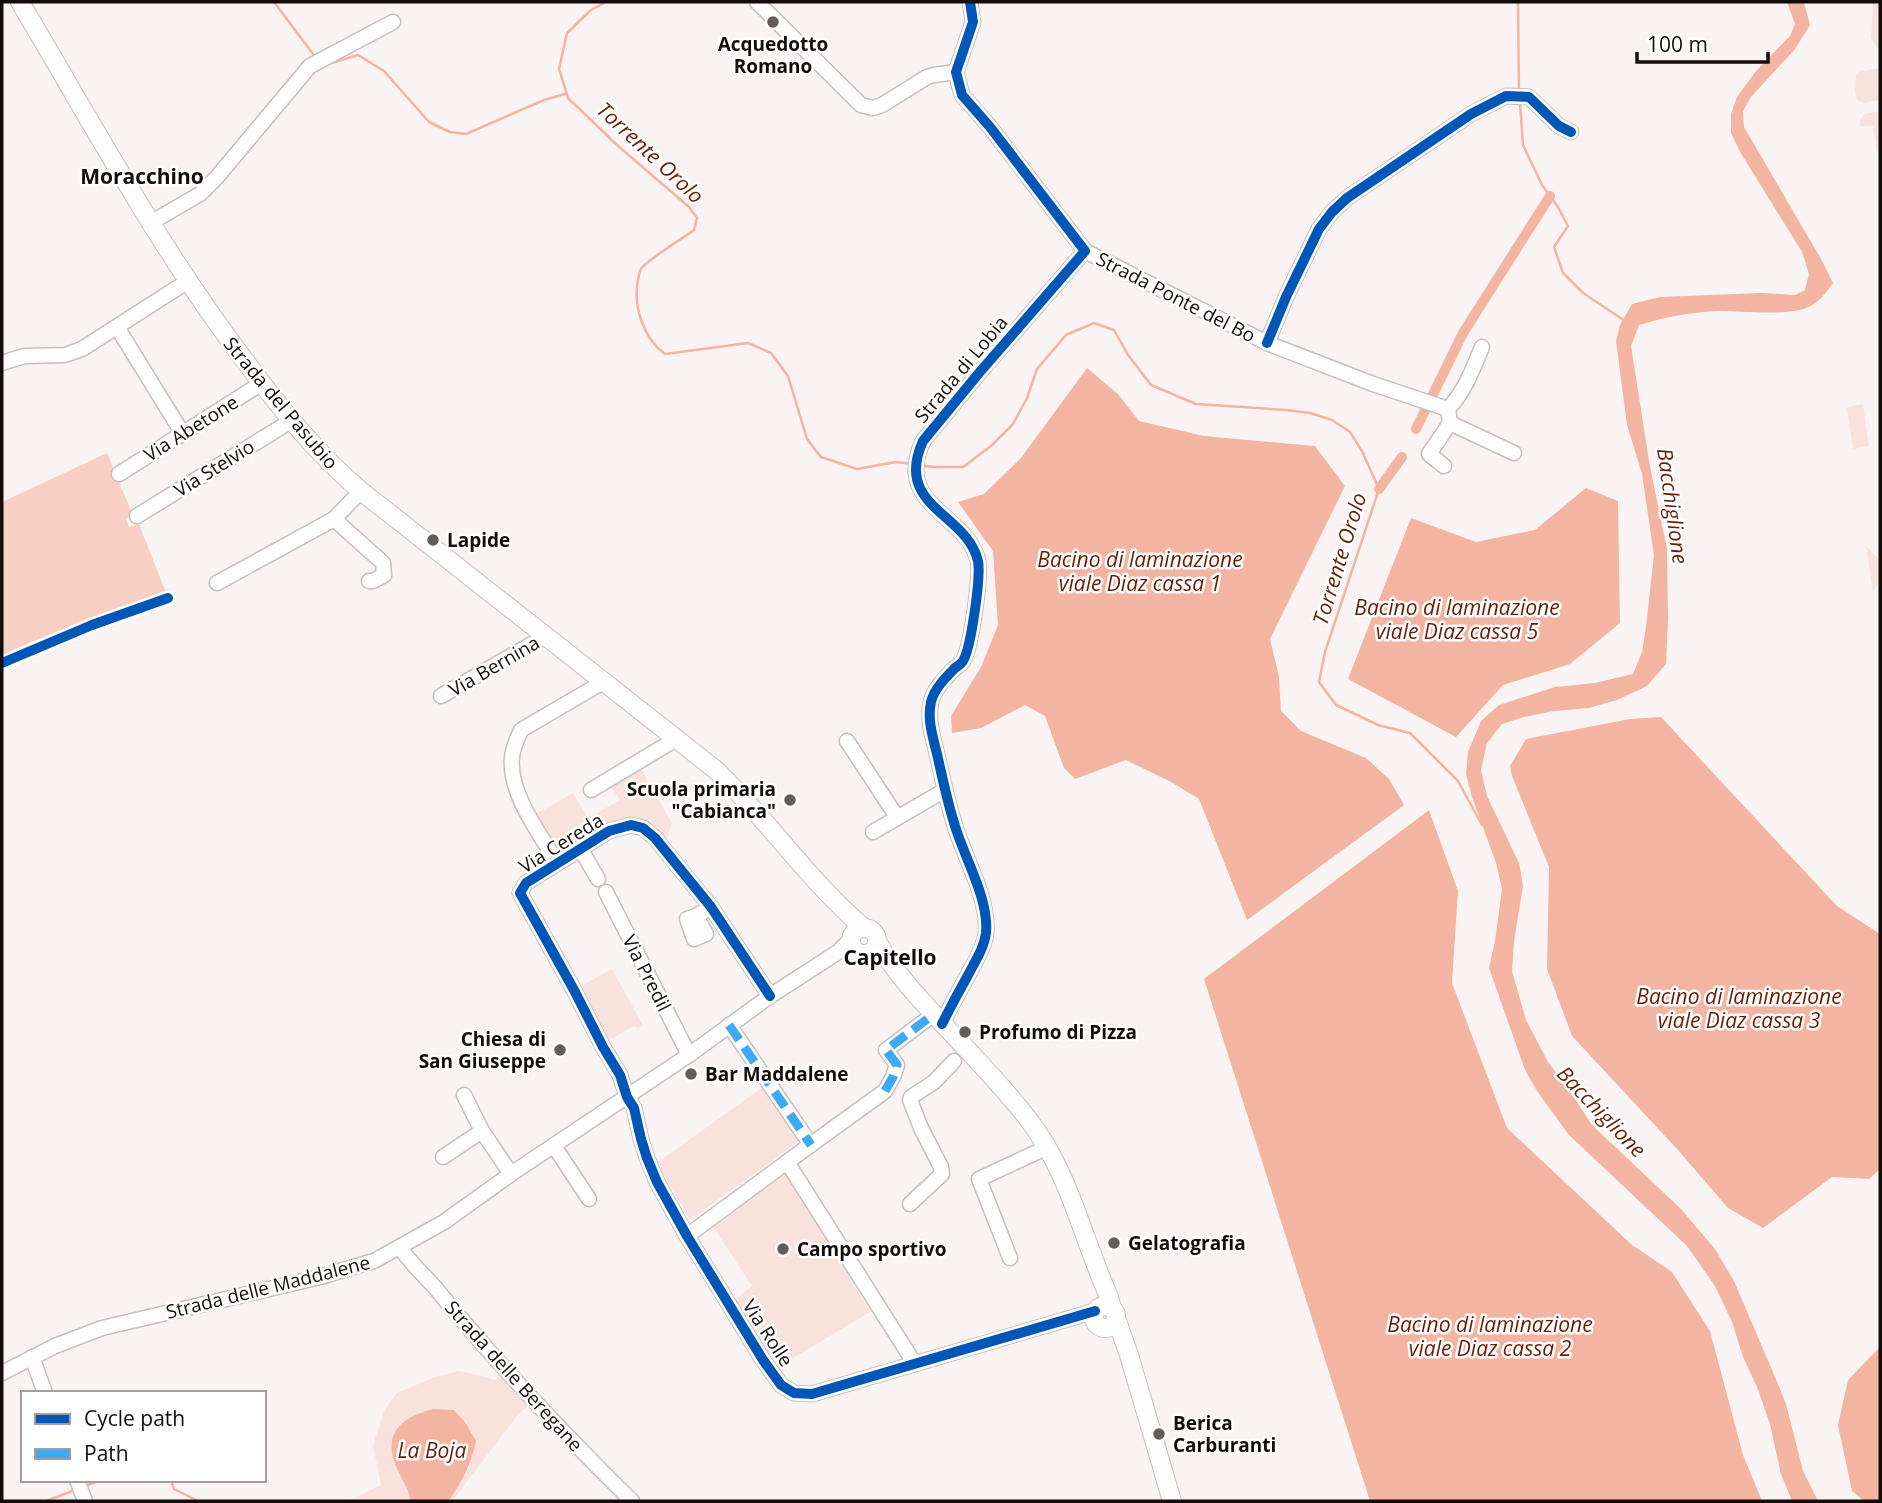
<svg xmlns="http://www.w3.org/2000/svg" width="1882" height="1503" font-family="'Open Sans',sans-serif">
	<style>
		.green { fill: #fae2dc }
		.forest { fill: #f8cfc3 }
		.water { fill: #f3b4a2 }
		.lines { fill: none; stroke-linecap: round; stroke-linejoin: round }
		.stream { stroke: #f3b4a2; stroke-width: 2.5 }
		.canal { stroke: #f3b4a2; stroke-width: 10 }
		.minor-casing { stroke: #c5bfbd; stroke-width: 17 }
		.major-casing { stroke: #c5bfbd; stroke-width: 20 }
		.minor { stroke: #fefdfd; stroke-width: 14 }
		.major { stroke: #fefdfd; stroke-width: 18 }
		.quiet { stroke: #3fa9f5; stroke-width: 9; stroke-dasharray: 18 9; stroke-linecap: butt }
		.cycleway-casing { stroke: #fff; stroke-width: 15 }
		.cycleway { stroke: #0057b8; stroke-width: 10 }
		.poi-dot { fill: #645d5c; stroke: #fff; stroke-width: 2.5 }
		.labels { text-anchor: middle; stroke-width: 5; stroke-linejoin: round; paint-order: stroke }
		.poi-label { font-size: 19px; font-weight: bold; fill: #130c0a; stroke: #fff; text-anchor: start }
		.street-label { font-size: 19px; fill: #130c0a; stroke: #fff }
		.water-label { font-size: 21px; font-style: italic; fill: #691c03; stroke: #fff }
		.neighbourhood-label { font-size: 21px; font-weight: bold; fill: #130c0a; stroke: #fff }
	</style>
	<rect width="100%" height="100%" fill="#f9f4f3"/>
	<!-- green -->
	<g class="green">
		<polygon points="1873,2 1880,2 1880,48 1877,48 1871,38"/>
		<polygon points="1880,68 1880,84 1878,85 1880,100 1864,103 1857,100 1855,92 1856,75 1859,72"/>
		<polygon points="1880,111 1880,154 1877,152 1873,126 1860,126 1860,119 1865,114"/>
		<polygon points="1863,404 1869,446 1853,449 1847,407"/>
		<polygon points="1866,546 1880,560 1880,580 1873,592"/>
		<path d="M641,769L672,823L666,841C659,835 652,825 645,821C621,808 583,838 562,850L555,848L534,815L573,793L588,818L620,800L610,785Z"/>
		<polygon points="612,969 642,1024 638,1028 634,1026 606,1042 577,988"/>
		<polygon points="764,1086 800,1140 690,1220 657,1163"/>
		<polygon points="784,1168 870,1312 775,1369 734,1300 752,1286 712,1225"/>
		<path d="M458,1371L479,1375L494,1380L508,1371L534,1400L517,1416L452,1501H448L467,1472L472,1433L465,1422L454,1410L391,1441C392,1449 392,1457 395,1464C399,1477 410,1488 410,1501H348L381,1485L373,1445L385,1409L397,1393L435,1377Z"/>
	</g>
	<!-- forest -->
	<polygon class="forest" points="107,453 132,513 126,519 129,527 139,524 168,598 92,625 2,663 2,502"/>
	<!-- water -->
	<g class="water">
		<path d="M1787,2H1804L1810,25L1795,49L1751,97L1743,111L1744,127L1821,259L1833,283C1825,294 1819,303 1806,308C1786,316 1742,311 1719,311C1691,312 1665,317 1639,325L1631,346L1650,467L1667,549L1668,619L1666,664L1647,686L1617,700L1589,708L1554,711L1524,717L1502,724L1487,743L1481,770L1487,796L1519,863L1523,886L1514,941L1512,971L1526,1020L1548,1062L1569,1090L1592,1125L1681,1209L1715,1249L1734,1281L1778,1384L1786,1404L1803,1471L1818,1501H1792L1781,1474L1770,1424L1757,1387L1743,1357L1732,1322L1715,1286L1687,1246L1568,1134L1537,1091L1525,1070L1489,968L1495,941L1502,889L1496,863L1472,797L1466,774L1468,752L1481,721L1499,705L1555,687L1595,683L1633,674L1642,652L1646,627L1654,555L1642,474L1627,425L1616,341L1620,325L1632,304L1660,297L1761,293L1795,295L1805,290L1809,274L1802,252L1740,152L1731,133V114L1737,97L1756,71L1790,36L1795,24Z"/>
		<polygon points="1087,368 1118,394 1139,421 1204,436 1315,446 1345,486 1270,639 1279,677 1281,711 1301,731 1366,758 1389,779 1404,805 1247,920 1199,799 1171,782 1126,760 1075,779 1064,768 1045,716 1025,705 981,728 952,733 951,716 981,667 998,625 993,551 958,502 984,494 1021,458"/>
		<polygon points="1586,488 1618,501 1620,623 1570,664 1503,685 1456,737 1348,679 1411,518 1476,542 1535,530"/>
		<polygon points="1661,717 1837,906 1880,934 1880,1169 1869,1179 1832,1177 1763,1228 1728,1208 1678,1150 1572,1036 1547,969 1549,867 1512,776 1510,766 1526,739 1630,719"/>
		<polygon points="1429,810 1458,891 1452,983 1507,1128 1632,1245 1672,1272 1710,1331 1743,1455 1762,1501 1370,1501 1204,979"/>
		<polygon points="1880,1347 1880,1501 1864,1501 1852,1491 1838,1425 1848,1380"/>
		<path d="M433,1409L454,1410L465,1422L476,1441C471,1464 462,1483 448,1501H410C410,1491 404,1484 400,1475C381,1438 395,1419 433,1409Z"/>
	</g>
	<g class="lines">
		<!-- stream -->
		<g class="stream">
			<polyline points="274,2 316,58"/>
			<path d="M606,2L591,10L567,33L559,69L568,98L617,145L689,207L697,218L694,230C682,239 648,259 641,269C640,270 638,279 638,280C633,306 643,338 665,354L748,343L771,353L788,376L807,439L821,457L857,469L896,462L913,464"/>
			<polyline points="1518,2 1519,93"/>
			<polyline points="328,64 358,55 384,71 429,122 450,132 466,134 544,100 565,94"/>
			<polyline points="1520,103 1523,145 1542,185 1558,207 1568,226 1554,247 1563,273 1583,293 1625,321"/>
			<polyline points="923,466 935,467 963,467 991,446 1013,424 1027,398 1037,369 1066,335 1094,323 1114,330 1128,355 1151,385 1196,404 1286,410 1310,413 1332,420 1350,432 1362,451 1379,489 1325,652 1319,682 1336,705 1378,725 1410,733 1458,781 1482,825"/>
			<polyline points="171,1480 174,1489 198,1501"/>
			<polyline points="85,1486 101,1480"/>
			<polyline points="46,1501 75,1490"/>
		</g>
		<!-- canal -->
		<g class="canal">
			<polyline points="1416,429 1463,333 1550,196"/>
			<polyline points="1379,489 1402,457"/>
		</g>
		<defs>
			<g id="minor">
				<polyline points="757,2 861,105 873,108 882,105 927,77 934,75 956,72"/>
				<polyline points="150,223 200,194 217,177 310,66 393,22"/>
				<polyline points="1085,251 1267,343 1373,384 1448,409"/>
				<polyline points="117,327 183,434"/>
				<polyline points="1267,343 1286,297 1319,229 1332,212 1347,198 1471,114 1506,96 1529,97 1559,126 1571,132"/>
				<polyline points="2,363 24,356 65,355 82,349 188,281"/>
				<polyline points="1448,409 1450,423 1514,453"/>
				<path d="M1448,409C1465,391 1473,369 1482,347"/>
				<polyline points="1444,466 1429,454 1450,423"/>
				<polyline points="119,474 262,383"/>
				<polyline points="137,516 291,421"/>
				<polyline points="334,519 383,563 384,575 373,581 369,581"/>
				<polyline points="217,583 334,519 361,491"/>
				<polyline points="441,696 546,636"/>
				<polyline points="847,741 897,817"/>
				<polyline points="591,790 678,738"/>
				<polyline points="873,832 945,790"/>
				<polyline points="580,848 598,879"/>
				<path d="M557,862C539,833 508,792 512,757C513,747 517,739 521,730L605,681"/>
				<polyline points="606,892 689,1055"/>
				<polyline points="696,916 687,919 694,939 706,934 696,916 711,907"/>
				<polyline points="770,996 711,907 655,838 643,828 631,825 609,831 526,883 520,893 574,990 603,1047 620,1075 627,1097 634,1108 641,1139 647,1158 657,1182 687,1236 763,1360 781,1385 794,1393 812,1394 1095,1311"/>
				<path d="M942,1024C950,1008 958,993 967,977C974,963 984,949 986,933C989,901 967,862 957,832C948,806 943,780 937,754C933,737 927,720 931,702C934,689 946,677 955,668C958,666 961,664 963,661C971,648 981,577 978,561C967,513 893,507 923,441L979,373L1085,251L990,127L962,95L956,72L973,22L970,2"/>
				<polyline points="729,1025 811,1145"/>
				<polyline points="464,1095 482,1131 511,1174"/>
				<polyline points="554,1146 589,1199"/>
				<polyline points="443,1157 482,1131"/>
				<polyline points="787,1162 885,1091 893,1077 897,1065 886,1050 934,1014"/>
				<polyline points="910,1204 942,1174 941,1167 921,1128 910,1100 911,1097 934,1082 954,1061"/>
				<polyline points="687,1236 787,1162 915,1364"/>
				<path d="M400,1247C410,1264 430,1280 442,1296C501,1368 566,1436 632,1501"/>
				<polyline points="1010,1258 979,1179 1048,1147"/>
				<polyline points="32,1357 45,1393"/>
				<polyline points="2,1373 55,1346 102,1328 320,1277 374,1261 444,1222 511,1174 689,1055 770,996 838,952 851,939"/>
				<polyline points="77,1480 85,1501"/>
			</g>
			<g id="major">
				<path d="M20,2C93,125 161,251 248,365C282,410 317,454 361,491L716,770C768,820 809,881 864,928"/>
				<circle cx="864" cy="941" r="13"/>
				<path d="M877,941C891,967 911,990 932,1012C964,1047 999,1081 1028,1119C1069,1171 1082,1237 1109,1297L1112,1309"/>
				<circle cx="1105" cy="1317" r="11"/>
				<polyline points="1116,1318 1129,1355 1172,1501"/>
			</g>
		</defs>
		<!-- minor casing -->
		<use href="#minor" class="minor-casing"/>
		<!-- major casing -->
		<use href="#major" class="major-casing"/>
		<!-- minor -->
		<use href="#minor" class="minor"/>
		<!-- major -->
		<use href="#major" class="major"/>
		<!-- quiet -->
		<g class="quiet">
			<polyline points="729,1025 811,1145"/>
			<polyline points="885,1091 893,1077 897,1065 886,1050 934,1014"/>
		</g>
		<defs>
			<g id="cycleway">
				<polyline points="1267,343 1286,297 1319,229 1332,212 1347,198 1471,114 1506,96 1529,97 1559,126 1571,132"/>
				<polyline points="2,663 92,625 168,598"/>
				<polyline points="770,996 711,907 655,838 643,828 631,825 609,831 526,883 520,893 574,990 603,1047 620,1075 627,1097 634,1108 641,1139 647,1158 657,1182 687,1236 763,1360 781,1385 794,1393 812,1394 1095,1311"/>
				<path d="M942,1024C950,1008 958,993 967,977C974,963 984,949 986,933C989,901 967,862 957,832C948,806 943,780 937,754C933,737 927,720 931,702C934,689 946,677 955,668C958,666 961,664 963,661C971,648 981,577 978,561C967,513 893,507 923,441L979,373L1085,251L990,127L962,95L956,72L973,22L970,2"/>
			</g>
		</defs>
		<!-- cycleway casing -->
		<use href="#cycleway" class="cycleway-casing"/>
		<!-- cycleway -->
		<use href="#cycleway" class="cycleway"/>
	</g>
	<!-- markers -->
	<g class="poi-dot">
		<circle cx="773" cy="22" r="7"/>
		<circle cx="433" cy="540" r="7"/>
		<circle cx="790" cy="800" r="7"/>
		<circle cx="965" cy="1032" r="7"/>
		<circle cx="560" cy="1050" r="7"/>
		<circle cx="691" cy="1074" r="7"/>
		<circle cx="1114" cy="1243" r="7"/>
		<circle cx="783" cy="1249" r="7"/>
		<circle cx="1159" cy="1434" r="7"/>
	</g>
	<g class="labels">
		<!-- poi labels -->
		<g class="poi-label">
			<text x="773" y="51" text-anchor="middle">Acquedotto<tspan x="773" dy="22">Romano</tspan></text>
			<text x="447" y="547">Lapide</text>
			<text x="776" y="796" text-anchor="end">Scuola primaria<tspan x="776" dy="22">"Cabianca"</tspan></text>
			<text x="979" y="1039">Profumo di Pizza</text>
			<text x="546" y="1046" text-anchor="end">Chiesa di<tspan x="546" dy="22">San Giuseppe</tspan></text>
			<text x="705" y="1081">Bar Maddalene</text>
			<text x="1128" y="1250">Gelatografia</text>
			<text x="797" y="1256">Campo sportivo</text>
			<text x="1173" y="1430">Berica<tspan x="1173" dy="22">Carburanti</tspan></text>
		</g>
		<!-- street labels -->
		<g class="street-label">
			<text transform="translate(1176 297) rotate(27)" y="7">Strada Ponte del Bo</text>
			<text transform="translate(961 369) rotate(-50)" y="7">Strada di Lobia</text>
			<text transform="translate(281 403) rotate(50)" y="7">Strada del Pasubio</text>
			<text transform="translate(191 428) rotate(-32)" y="7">Via Abetone</text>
			<text transform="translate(214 468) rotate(-32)" y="7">Via Stelvio</text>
			<text transform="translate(494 666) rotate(-30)" y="7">Via Bernina</text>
			<text transform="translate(561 843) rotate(-32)" y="7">Via Cereda</text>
			<text transform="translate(647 973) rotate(63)" y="7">Via Predil</text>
			<text transform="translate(268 1287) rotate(-14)" y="7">Strada delle Maddalene</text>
			<text transform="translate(768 1333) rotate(57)" y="7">Via Rolle</text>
			<text transform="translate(514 1376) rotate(48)" y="7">Strada delle Beregane</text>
		</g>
		<!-- water labels -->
		<g class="water-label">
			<text transform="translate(650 153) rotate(43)" y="7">Torrente Orolo</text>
			<text transform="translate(1672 506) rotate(82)" y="7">Bacchiglione</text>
			<text transform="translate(1340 559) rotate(-73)" y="7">Torrente Orolo</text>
			<text x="1140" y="567">Bacino di laminazione<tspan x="1140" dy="24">viale Diaz cassa 1</tspan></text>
			<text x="1457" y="615">Bacino di laminazione<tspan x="1457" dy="24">viale Diaz cassa 5</tspan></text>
			<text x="1739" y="1004">Bacino di laminazione<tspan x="1739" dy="24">viale Diaz cassa 3</tspan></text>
			<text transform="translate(1601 1112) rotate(46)" y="7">Bacchiglione</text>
			<text x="1490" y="1332">Bacino di laminazione<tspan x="1490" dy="24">viale Diaz cassa 2</tspan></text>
			<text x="432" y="1458">La Boja</text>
		</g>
		<!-- neighbourhood labels -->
		<g class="neighbourhood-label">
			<text x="142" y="184">Moracchino</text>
			<text x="890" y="965">Capitello</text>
		</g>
	</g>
	<!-- border -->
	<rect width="1882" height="1503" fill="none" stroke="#130c0a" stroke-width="7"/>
	<!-- legend -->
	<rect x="21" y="1391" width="245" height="91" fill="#ffffff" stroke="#a19e9d" stroke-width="2"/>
	<rect x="35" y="1414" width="35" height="10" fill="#0057b8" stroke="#a19e9d" stroke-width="2"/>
	<text x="84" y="1426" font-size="21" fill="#130c0a">Cycle path</text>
	<rect x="35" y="1449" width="35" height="10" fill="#3fa9f5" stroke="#a19e9d" stroke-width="2"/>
	<text x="84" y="1461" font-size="21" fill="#130c0a">Path</text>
	<!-- scale -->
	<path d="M1637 52v10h131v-10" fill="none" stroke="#130c0a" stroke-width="3.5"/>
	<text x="1647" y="52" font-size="21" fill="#130c0a" stroke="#ffffff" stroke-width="5" paint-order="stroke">100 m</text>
</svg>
